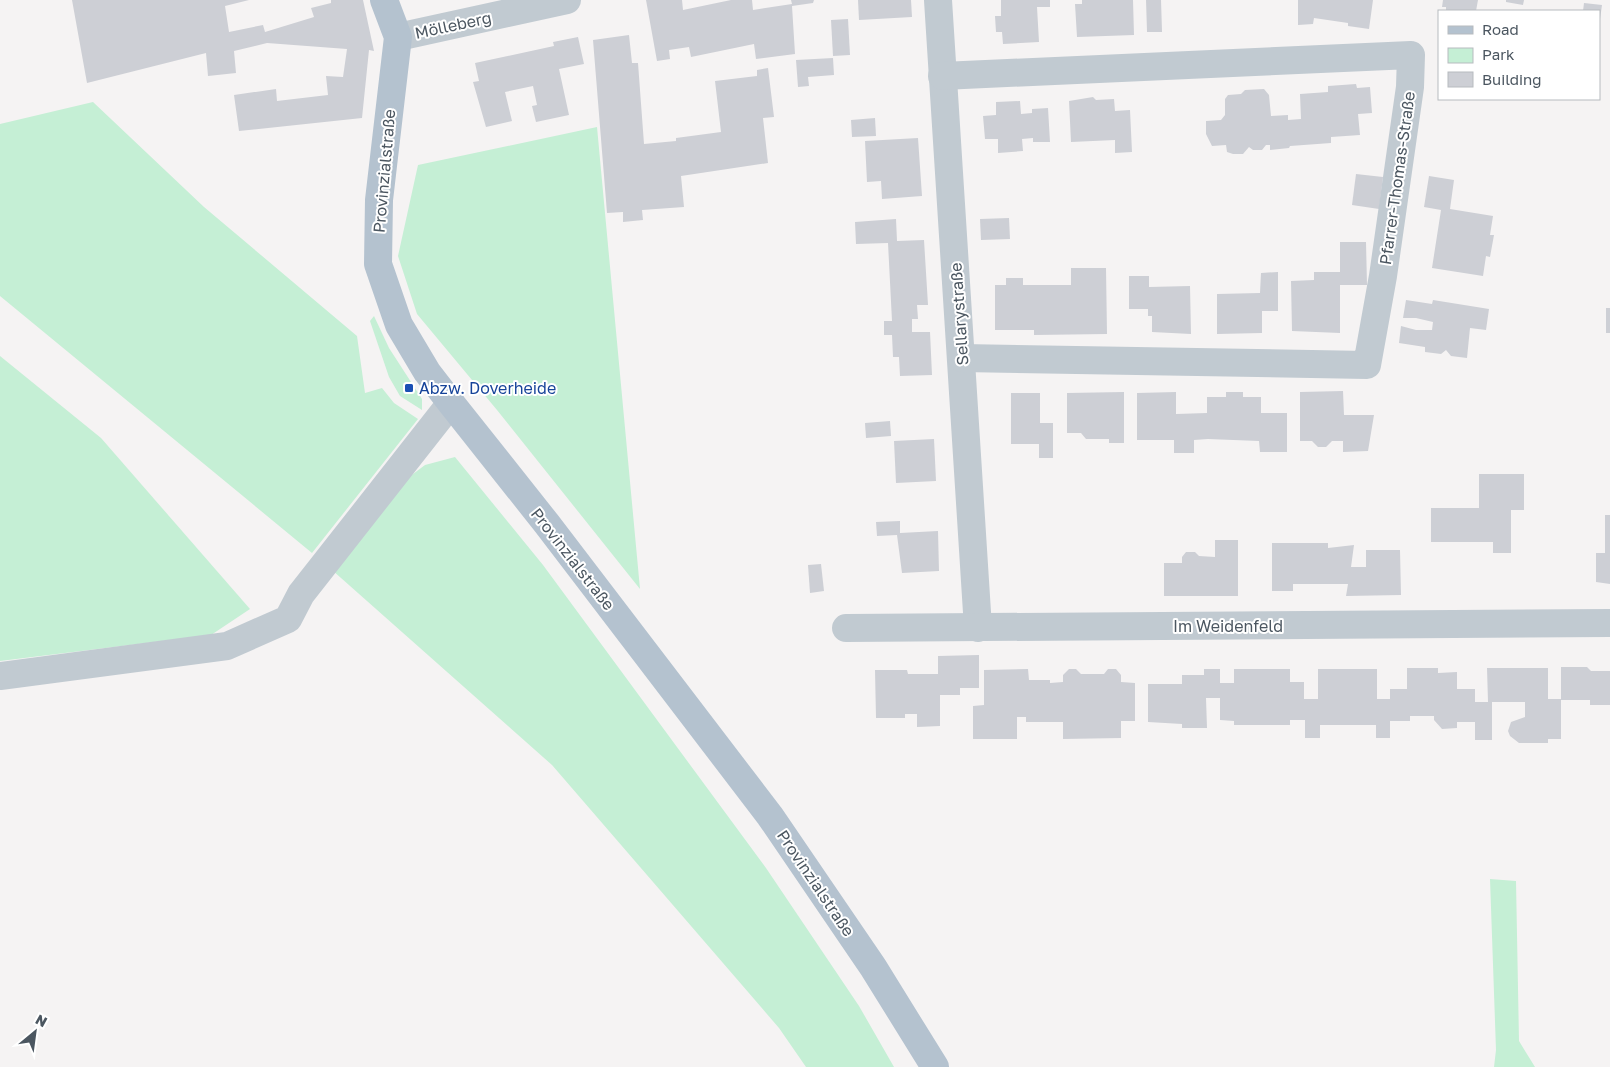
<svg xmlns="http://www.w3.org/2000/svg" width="1610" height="1067" font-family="'Golos Text',sans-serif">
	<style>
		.green { fill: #c5efd5 }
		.building { fill: #cdcfd5 }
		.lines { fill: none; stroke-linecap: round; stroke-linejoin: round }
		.minor { stroke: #c1cad1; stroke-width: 28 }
		.major { stroke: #b4c2cf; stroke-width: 28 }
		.transit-dot { fill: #1a4fb4; stroke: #fff; stroke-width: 2 }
		.labels { text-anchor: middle; stroke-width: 4; stroke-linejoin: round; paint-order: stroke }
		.street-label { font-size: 16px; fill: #4b5660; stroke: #fff }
		.transit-label { font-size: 16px; fill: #164399; stroke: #fff; text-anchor: start }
	</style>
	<rect width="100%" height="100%" fill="#f5f3f3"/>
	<!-- green -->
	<g class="green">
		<polygon points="93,102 204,207 357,336 365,393 382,388 394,403 418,419 312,553 0,296 0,124"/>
		<polygon points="597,127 640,589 497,410 417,314 398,256 418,165"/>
		<polygon points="374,316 389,348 422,399 422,410 400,396 389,377 370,321"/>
		<polygon points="0,356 101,438 250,609 211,635 0,661"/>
		<polygon points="455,457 543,565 766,868 859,1006 894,1067 806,1067 779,1028 552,765 332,570 409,477 425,465"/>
		<polygon points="1490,879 1516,881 1519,1041 1535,1067 1494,1067 1496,1050"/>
	</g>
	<!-- building -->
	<g class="building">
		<polygon points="72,0 249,0 225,6 229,32 263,25 265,32 314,17 311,8 331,3 331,0 363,0 374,51 369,50 362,118 239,131 234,95 276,89 277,101 328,95 326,76 343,77 347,49 267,43 234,51 236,73 208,76 206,53 87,83"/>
		<polygon points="646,0 682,0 683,10 731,0 752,0 753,10 792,4 791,0 814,0 813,3 792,6 795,54 756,59 754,44 691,57 689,47 669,50 670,59 657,61"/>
		<polygon points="858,0 911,0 912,17 859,20"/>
		<polygon points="1001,0 1050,0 1050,7 1037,7 1039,42 1003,44 1002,32 996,32 995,16 1001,16"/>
		<polygon points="1082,0 1133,0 1134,35 1077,37 1075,4 1082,4"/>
		<polygon points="1146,0 1161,0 1162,32 1147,32"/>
		<polygon points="1298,0 1373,0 1369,29 1348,26 1348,23 1314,18 1313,24 1298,25"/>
		<polygon points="1443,0 1478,0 1476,11 1446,11 1446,7 1442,7"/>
		<polygon points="1506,0 1524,0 1523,5 1506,2"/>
		<polygon points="1584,3 1602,5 1600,19 1599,11 1583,11"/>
		<polygon points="848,19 850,55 833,56 831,20"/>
		<polygon points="629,35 632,63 638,63 644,144 676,141 676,138 721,132 715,81 757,76 757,70 768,68 774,117 763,118 768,163 681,176 684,207 642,210 643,220 623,222 623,212 607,213 593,40"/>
		<polygon points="578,37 584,64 559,69 569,115 536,122 532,106 537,105 533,86 505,92 512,121 486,127 473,82 479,81 475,63 554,46 553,42"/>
		<polygon points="833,58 834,75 808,77 809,86 798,87 796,60"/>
		<polygon points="1356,84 1357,88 1370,87 1372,113 1358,114 1360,135 1331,137 1331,143 1290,146 1289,148 1270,150 1270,145 1266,145 1262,150 1253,150 1249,147 1243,154 1233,154 1227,152 1226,145 1212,146 1206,134 1206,121 1221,120 1225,115 1225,99 1228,95 1241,94 1245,90 1264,89 1269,95 1271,116 1288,115 1288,120 1301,119 1300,94 1328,92 1328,86"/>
		<polygon points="1093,97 1096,100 1114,99 1115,111 1130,110 1132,152 1115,153 1115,140 1071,142 1069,101"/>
		<polygon points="1020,101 1021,114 1032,113 1032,109 1048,108 1050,142 1033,142 1033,138 1022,139 1023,151 998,153 998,139 985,139 983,116 996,115 996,102"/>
		<polygon points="875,118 876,136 852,137 851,120"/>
		<polygon points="918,138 922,196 882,199 881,181 867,182 865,141"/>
		<polygon points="1356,174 1383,177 1379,209 1352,205"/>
		<polygon points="1429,176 1454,180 1450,209 1493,216 1490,235 1494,235 1490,257 1486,256 1483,276 1432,268 1441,210 1424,207"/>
		<polygon points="1009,218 1010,239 981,240 980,219"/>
		<polygon points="896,219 897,241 924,240 928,305 917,305 918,319 912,319 912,332 930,332 932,375 900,376 899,357 893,357 892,335 884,335 884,321 892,321 888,243 856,244 855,222"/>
		<polygon points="1340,242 1366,242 1367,285 1340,285 1340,333 1292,331 1291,281 1314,280 1314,272 1340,272"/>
		<polygon points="1071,268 1106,268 1107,334 1034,335 1034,330 995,330 995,285 1006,285 1006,278 1023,278 1023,285 1071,285"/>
		<polygon points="1278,272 1278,311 1262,311 1262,333 1217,334 1217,294 1260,293 1261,273"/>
		<polygon points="1129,276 1149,276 1149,287 1190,286 1191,334 1152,332 1152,316 1148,316 1148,309 1129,309"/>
		<polygon points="1406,300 1432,304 1433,300 1489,309 1486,330 1470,328 1467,358 1451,356 1446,350 1441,354 1425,352 1425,347 1399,343 1401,326 1416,330 1432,330 1433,322 1416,318 1403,318"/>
		<rect x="1606" y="308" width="4" height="25"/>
		<polygon points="1343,391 1344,415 1374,415 1368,451 1343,452 1343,441 1332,441 1326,447 1318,447 1312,441 1300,441 1300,392"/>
		<polygon points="1124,392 1124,443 1109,443 1109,439 1086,439 1081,433 1067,433 1067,393"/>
		<polygon points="1176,392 1176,414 1207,413 1207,397 1226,397 1226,392 1243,392 1243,397 1261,397 1261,413 1287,413 1287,452 1260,452 1259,441 1208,439 1194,440 1194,453 1174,453 1174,440 1137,440 1137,393"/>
		<polygon points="1011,393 1040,393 1040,423 1053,423 1053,458 1039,458 1039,444 1011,444"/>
		<polygon points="890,421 891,436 866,438 865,423"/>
		<polygon points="934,439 936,481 896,483 894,441"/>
		<polygon points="1479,474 1524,474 1524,510 1511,510 1511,553 1493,553 1493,542 1431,542 1431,508 1479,508"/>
		<polygon points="1605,515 1610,515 1610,584 1596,582 1596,553 1605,553"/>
		<polygon points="900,521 900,533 938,531 939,571 902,573 897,535 877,536 876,522"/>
		<polygon points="1215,540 1238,540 1238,596 1164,596 1164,563 1182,563 1182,557 1186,552 1195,552 1199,556 1215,557"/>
		<polygon points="1272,543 1328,543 1328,548 1354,545 1351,567 1366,567 1366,550 1400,550 1401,595 1346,596 1348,584 1293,584 1293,591 1272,591"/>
		<polygon points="821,564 824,591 810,593 808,565"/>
		<polygon points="979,655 979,688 960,688 960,695 940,695 940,726 917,727 917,714 905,714 905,718 876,718 875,670 907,670 908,674 938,674 938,656"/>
		<polygon points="1561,667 1587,667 1591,671 1610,671 1610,705 1590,705 1590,700 1561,700 1561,739 1548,739 1548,743 1519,743 1510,736 1508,731 1511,722 1525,717 1525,702 1492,702 1492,740 1475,740 1475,722 1457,722 1457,728 1442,729 1434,720 1434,716 1410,716 1410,721 1390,721 1390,738 1376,738 1376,725 1320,725 1320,738 1305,738 1305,720 1290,720 1290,725 1234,725 1234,721 1220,720 1220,698 1206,698 1207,728 1182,728 1182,724 1148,722 1148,684 1182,684 1182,675 1204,675 1204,669 1220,669 1220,683 1234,683 1234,669 1290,669 1290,682 1304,682 1304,699 1318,699 1318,669 1377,669 1377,699 1390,699 1390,689 1407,689 1407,668 1438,668 1438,673 1457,672 1457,689 1475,689 1475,702 1488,702 1487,668 1548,668 1548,699 1561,699"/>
		<polygon points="1028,669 1029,680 1050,680 1050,683 1063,682 1063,675 1069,669 1076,669 1081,674 1104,674 1108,669 1116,669 1121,675 1121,682 1135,683 1135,721 1121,721 1121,738 1063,739 1063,722 1026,722 1026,717 1017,717 1017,739 973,739 973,706 984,705 984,670"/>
	</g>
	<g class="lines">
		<!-- minor -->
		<g class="minor">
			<polyline points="938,0 978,628"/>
			<polyline points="398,37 567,0"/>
			<polyline points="942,76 1411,55 1410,87 1383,276 1367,365 962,358"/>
			<polyline points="846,628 1610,623"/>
			<polyline points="0,676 227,646 288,619 301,594 451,403"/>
		</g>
		<!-- major -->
		<polyline class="major" points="384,0 398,37 379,200 378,264 399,325 427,372 451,403 547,524 770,816 873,967 935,1067"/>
	</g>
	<!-- markers -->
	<rect class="transit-dot" x="404" y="383" width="10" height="10" rx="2.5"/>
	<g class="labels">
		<!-- street labels -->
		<g class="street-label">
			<text transform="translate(453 25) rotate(-12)" y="6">Mölleberg</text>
			<text transform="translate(384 171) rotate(-85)" y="6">Provinzialstraße</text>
			<text transform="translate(1397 178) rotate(-82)" y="6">Pfarrer-Thomas-Straße</text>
			<text transform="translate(959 314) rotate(-94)" y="6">Sellarystraße</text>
			<text transform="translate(573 559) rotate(52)" y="6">Provinzialstraße</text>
			<text x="1228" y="632">Im Weidenfeld</text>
			<text transform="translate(816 883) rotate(56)" y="6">Provinzialstraße</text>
		</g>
		<!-- transit labels -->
		<g class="transit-label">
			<text x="419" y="394">Abzw. Doverheide</text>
		</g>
	</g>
	<!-- legend -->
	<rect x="1438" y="10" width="162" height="90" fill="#ffffff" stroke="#b7bbbf"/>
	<rect x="1448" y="26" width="25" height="8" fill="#b4c2cf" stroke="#b7bbbf"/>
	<text x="1482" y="35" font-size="15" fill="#4b5660">Road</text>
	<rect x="1448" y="48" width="25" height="15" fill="#c5efd5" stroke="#b7bbbf"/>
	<text x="1482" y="60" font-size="15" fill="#4b5660">Park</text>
	<rect x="1448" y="72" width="25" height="15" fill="#cdcfd5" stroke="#b7bbbf"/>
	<text x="1482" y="85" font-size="15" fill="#4b5660">Building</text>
	<!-- north arrow -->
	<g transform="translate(35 1032) rotate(29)" stroke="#ffffff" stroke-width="4" paint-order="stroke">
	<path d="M0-4L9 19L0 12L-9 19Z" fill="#4b5660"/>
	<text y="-8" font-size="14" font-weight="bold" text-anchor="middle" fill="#4b5660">N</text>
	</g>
</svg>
